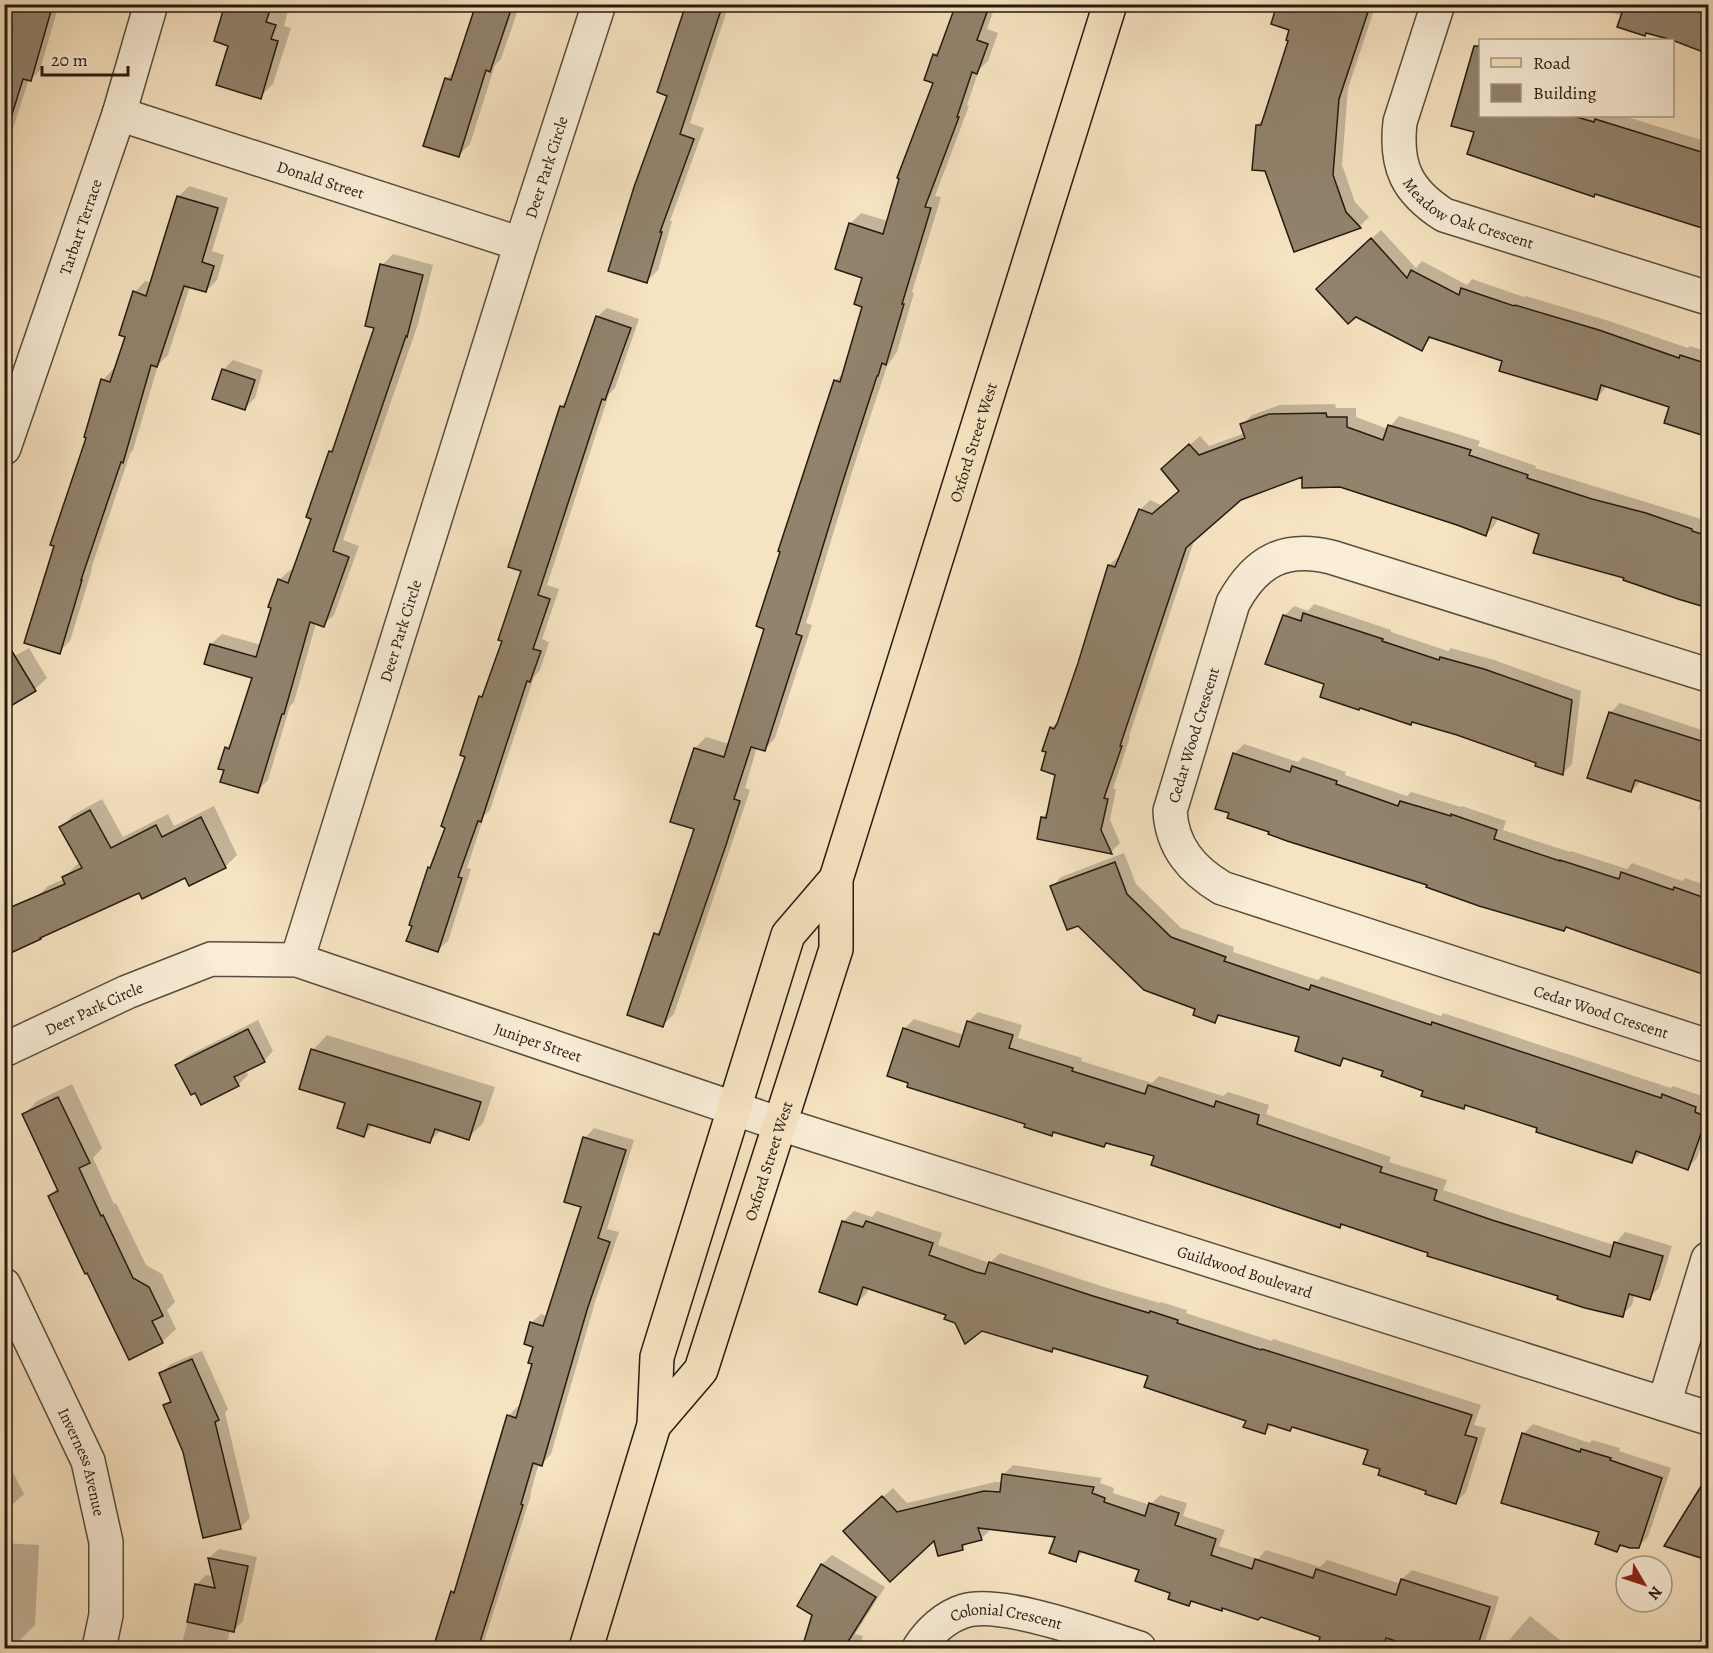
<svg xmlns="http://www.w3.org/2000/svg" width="1713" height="1653" font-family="Alegreya,serif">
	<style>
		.shadow { fill: #0003 }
		.building { fill: #92836d; stroke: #251b11; stroke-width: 1.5 }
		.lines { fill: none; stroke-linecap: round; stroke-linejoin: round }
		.minor-casing { stroke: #594d3d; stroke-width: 36 }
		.major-casing { stroke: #251b11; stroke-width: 36 }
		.minor { stroke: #f9edd7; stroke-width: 33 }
		.major { stroke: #f6e3c1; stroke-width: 33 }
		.labels { text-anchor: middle; stroke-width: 5; stroke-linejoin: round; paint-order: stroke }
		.street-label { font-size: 16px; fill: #251b11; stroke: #f9edd7 }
	</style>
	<rect width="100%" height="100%" fill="#f6e3c1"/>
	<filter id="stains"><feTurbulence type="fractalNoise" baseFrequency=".00333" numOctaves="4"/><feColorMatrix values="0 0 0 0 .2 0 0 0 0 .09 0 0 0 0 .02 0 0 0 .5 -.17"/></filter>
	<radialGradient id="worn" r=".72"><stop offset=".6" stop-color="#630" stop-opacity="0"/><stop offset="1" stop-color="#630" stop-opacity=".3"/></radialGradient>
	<!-- shadow -->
	<g class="shadow">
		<polygon points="16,4 59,4 40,70 30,80 29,79 4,156 4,42"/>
		<polygon points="227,4 280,4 279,9 288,11 284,26 291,28 273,84 260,97 230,45"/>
		<polygon points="478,4 520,4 501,59 495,65 470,144 459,155 446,79 456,69"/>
		<polygon points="687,4 729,4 690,123 704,128 670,221 672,221 658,270 647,281 669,95"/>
		<polygon points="957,4 996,4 987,29 998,33 988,61 979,70 967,105 969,106 935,196 941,197 912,292 914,293 897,352 887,366 852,472 806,623 812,625 775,738 764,750 757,747 745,788 750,790 674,1014 663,1025 656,934 663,926 696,828 695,748 706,737 729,744 766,628 835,381 845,372 864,306 864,277 850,224 861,213 888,221 935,82 934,55 942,47"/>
		<polygon points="1279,4 1376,4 1348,88 1342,165 1355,202 1369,217 1360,226 1295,250 1257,125 1265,118 1290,40 1291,29"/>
		<polygon points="1588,4 1708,4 1708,49 1706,52 1647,32 1645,34 1622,16"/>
		<polygon points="1476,67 1480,68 1480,116 1624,116 1708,142 1708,229 1596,193 1476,131"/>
		<polygon points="189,186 228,198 212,251 224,255 217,280 206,291 190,286 168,355 158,365 133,450 130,454 91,569 92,569 70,641 59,652 88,437 103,380 113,369 116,370 127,336 135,292 145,281 152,283 178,197"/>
		<polygon points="1381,230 1416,268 1422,261 1467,285 1472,279 1524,297 1526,296 1609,321 1688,348 1690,346 1708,352 1708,436 1666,422 1670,406 1607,386 1597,398 1503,360 1432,337 1421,349 1327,279"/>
		<polygon points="393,254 433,265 418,324 343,540 359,546 334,615 323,625 316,623 294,702 290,706 268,780 257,791 225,769 226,748 234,740 254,677 211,644 222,634 261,645 279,580 290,570 294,571 313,518 307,516 330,451 336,446 376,327 382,265"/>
		<polygon points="607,308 639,319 615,388 609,394 547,585 559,589 542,639 549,642 540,670 534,677 490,810 484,816 467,868 471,869 448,941 438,950 429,868 434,863 446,827 467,756 481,697 485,692 504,640 523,570 561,407 568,399 597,317"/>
		<polygon points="233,360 263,370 255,398 245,408 223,370"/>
		<polygon points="1335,404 1336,408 1356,408 1356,417 1388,429 1399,416 1480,441 1478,446 1536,466 1535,468 1701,519 1700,522 1708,524 1708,605 1626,577 1541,533 1498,518 1495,525 1486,535 1458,524 1303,475 1241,498 1195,538 1129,736 1130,737 1113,789 1116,789 1110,820 1120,843 1111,852 1042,817 1049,811 1056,774 1051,728 1060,719 1109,565 1119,556 1121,556 1140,510 1150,500 1163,506 1181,490 1172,460 1200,436 1209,446 1245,433 1242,425 1252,415 1280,405"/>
		<polygon points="1314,604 1391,630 1391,632 1448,651 1451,648 1494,660 1581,691 1572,764 1563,773 1538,762 1326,683 1284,616 1294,606 1308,611"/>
		<polygon points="29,648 47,678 35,689 4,708 4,662"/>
		<polygon points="1620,703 1708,732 1708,812 1698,809 1701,800 1641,781 1631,791 1610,713"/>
		<polygon points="1244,744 1298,762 1303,757 1346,772 1345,775 1407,796 1411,792 1461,807 1462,806 1506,821 1503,830 1570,852 1571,851 1627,869 1632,863 1682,881 1685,878 1708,886 1708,975 1567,926 1564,930 1429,884 1234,754"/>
		<polygon points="102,799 123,837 168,814 174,826 214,806 237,855 225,867 190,884 186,876 140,891 4,911 40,894 48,886 64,879 76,865 81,863 61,827 73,815"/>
		<polygon points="1124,853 1136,884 1181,928 1234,947 1233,952 1318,980 1322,976 1441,1016 1443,1013 1671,1088 1673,1086 1705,1097 1703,1103 1708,1104 1708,1127 1697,1158 1687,1168 1642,1152 1632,1162 1539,1127 1466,1104 1463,1107 1385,1070 1346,1057 1340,1064 1301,1036 1221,1014 1214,1021 1052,887 1061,877"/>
		<polygon points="978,1012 1022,1025 1018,1038 1082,1058 1081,1061 1152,1083 1159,1076 1223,1096 1228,1092 1269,1105 1266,1114 1391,1157 1389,1162 1447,1180 1443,1190 1503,1210 1614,1245 1625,1232 1672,1246 1659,1288 1649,1298 1635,1294 1632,1305 1622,1315 1342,1223 1339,1226 1156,1155 1108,1142 1104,1146 1055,1131 1052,1134 1026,1123 910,1082 904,1029 914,1019 964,1035 968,1022"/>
		<polygon points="258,1020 273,1051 264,1061 245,1070 248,1075 238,1085 177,1065 187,1056"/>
		<polygon points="327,1035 495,1087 483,1123 468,1138 441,1130 429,1142 374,1124 364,1135 347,1102 313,1050"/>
		<polygon points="72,1084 102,1148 93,1158 114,1204 116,1203 146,1265 162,1274 175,1302 167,1310 176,1329 162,1342 49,1196 58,1187 24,1114 37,1101"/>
		<polygon points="594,1128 634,1140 607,1229 619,1232 596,1299 551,1454 542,1464 539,1463 530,1495 531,1495 482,1648 435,1648 452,1592 458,1587 508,1416 518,1406 521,1407 534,1363 535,1346 531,1323 541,1314 548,1316 582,1206 585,1138"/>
		<polygon points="854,1211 872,1217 877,1211 942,1233 938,1245 987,1262 990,1263 1000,1253 1104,1287 1160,1303 1161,1302 1187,1310 1186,1313 1272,1341 1273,1339 1481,1405 1474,1425 1486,1428 1466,1492 1456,1502 1382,1468 1370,1449 1293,1426 1290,1429 1273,1424 1264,1433 1247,1420 1150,1375 1055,1347 1051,1351 956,1321 948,1314 869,1288 867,1293 857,1303 821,1291 844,1221"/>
		<polygon points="202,1351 228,1409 225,1413 250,1518 240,1528 184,1451 165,1405 172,1398 161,1373 171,1364"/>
		<polygon points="1533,1424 1590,1443 1592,1440 1620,1448 1619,1451 1671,1468 1648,1537 1638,1547 1623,1544 1617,1550 1523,1434"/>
		<polygon points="4,1454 24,1494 12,1505 4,1509"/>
		<polygon points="1013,1465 1102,1478 1100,1483 1114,1488 1113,1493 1150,1505 1160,1495 1187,1503 1183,1516 1225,1530 1219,1546 1258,1559 1266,1550 1320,1567 1327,1560 1401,1584 1402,1579 1412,1570 1499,1597 1484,1645 1480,1648 1451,1647 1441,1648 1419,1642 1415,1646 1392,1639 1387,1648 1355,1648 1349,1646 1346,1648 1321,1640 1322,1636 1261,1615 1223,1607 1221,1609 1193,1600 1189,1604 1141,1569 1084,1551 1075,1560 1057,1536 991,1529 981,1539 969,1542 962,1549 935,1538 855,1522 893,1488 907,1503 995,1482 1002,1482 1003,1475"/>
		<polygon points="1708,1484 1708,1553 1704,1558 1699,1494"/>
		<polygon points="4,1543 39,1545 35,1625 21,1639 19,1648 4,1648"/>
		<polygon points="219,1549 257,1557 243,1621 233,1631 230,1630 226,1648 181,1648 196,1585 206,1575 214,1576 209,1558"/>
		<polygon points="832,1555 885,1587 855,1634 863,1636 859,1648 803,1648 814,1614 799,1605 822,1564"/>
		<polygon points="1530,1616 1570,1648 1502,1648"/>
	</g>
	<!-- building -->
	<g class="building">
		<polygon points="14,4 53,4 31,81 23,79 10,121 4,121 4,37"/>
		<polygon points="225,4 272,4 266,22 276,25 271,39 278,41 261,99 216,85 228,46 214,41"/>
		<polygon points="476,4 513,4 490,72 486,70 459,157 423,146 445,78 451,80"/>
		<polygon points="686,4 723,4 680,134 694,139 660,232 662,232 647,283 608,271 634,187 667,96 657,92"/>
		<polygon points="956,4 990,4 977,40 988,44 977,74 972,72 957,117 959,117 925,207 931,208 902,304 904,304 886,365 882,363 878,376 877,376 842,484 796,634 802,636 765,751 751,747 734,799 740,801 726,845 663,1027 627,1015 654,933 659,935 694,829 670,822 694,748 724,757 764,629 756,626 780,552 778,551 834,380 840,382 862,307 854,304 862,278 835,269 849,223 883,234 899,179 897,178 933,83 924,80 933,54 937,56"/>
		<polygon points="1277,4 1353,4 1369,9 1339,99 1333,175 1346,212 1361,228 1294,252 1265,171 1252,170 1256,125 1261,125 1288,41 1286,40 1289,30 1271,24"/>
		<polygon points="1625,4 1708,4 1708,54 1672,40 1646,33 1645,36 1617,27"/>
		<polygon points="1474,46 1480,46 1480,116 1573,116 1594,122 1595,119 1708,154 1708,230 1595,194 1594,197 1467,154 1474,132 1451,126"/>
		<polygon points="177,196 218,208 202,262 214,266 206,292 184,286 157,367 151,365 123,463 121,462 81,580 82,580 60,654 24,643 54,546 50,545 86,438 84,437 101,379 110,382 125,337 119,335 133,291 146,296"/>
		<polygon points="1371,238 1407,278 1411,270 1459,295 1461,288 1514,306 1515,305 1599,330 1679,358 1680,355 1708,364 1708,437 1664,423 1669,407 1601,385 1597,400 1499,371 1502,361 1429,337 1422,351 1356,317 1348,324 1316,289"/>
		<polygon points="380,264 423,275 407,337 406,336 333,551 349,557 324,627 310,622 284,714 282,714 258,793 220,782 224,770 218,769 225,747 229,749 252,678 204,664 210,644 256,657 271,608 268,607 278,579 288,583 311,519 306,517 329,451 332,452 374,328 365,326"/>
		<polygon points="596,316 631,328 605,400 602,399 538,595 550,599 533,649 541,651 530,682 527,681 481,822 478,821 458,877 462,878 438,952 406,941 412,926 409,925 428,867 430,868 445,828 441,826 465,757 460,755 479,696 482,697 502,641 498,640 521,571 508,567 560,406 564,407"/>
		<polygon points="222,369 255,380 245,410 212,399"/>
		<polygon points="1326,413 1327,417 1347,417 1347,427 1383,440 1388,425 1471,450 1469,455 1528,475 1527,478 1592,499 1646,513 1692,529 1692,531 1708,536 1708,608 1678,599 1623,580 1624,578 1533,553 1539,534 1492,517 1486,536 1457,525 1340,487 1302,488 1302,477 1241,500 1186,548 1120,746 1122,746 1104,798 1108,799 1101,830 1112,854 1037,839 1041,817 1046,818 1055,775 1041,770 1046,752 1042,751 1050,727 1054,729 1057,724 1078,663 1108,565 1115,567 1139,509 1152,514 1179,491 1161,469 1189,444 1199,455 1245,438 1240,424 1269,414"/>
		<polygon points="1303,613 1383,639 1382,641 1439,660 1440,657 1484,669 1572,700 1563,775 1535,766 1536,763 1457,735 1412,722 1411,725 1360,708 1359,710 1320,697 1324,684 1265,664 1283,615 1301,621"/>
		<polygon points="4,638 36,691 4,710"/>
		<polygon points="1609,712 1708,743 1708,804 1635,780 1631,792 1587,778"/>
		<polygon points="1233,753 1290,772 1292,766 1337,781 1336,784 1398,806 1400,801 1451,816 1451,814 1497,830 1494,839 1560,861 1560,860 1619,879 1621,872 1673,890 1674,887 1708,899 1708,976 1566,927 1564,931 1479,906 1426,887 1427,885 1287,841 1268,834 1269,832 1227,818 1229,813 1215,809"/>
		<polygon points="90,810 111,848 156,825 162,837 201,817 226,868 189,886 185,878 142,899 139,893 40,938 41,939 4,956 4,910 65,884 62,877 82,868 59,827"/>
		<polygon points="1115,862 1127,894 1171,937 1226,957 1224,961 1309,990 1311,985 1431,1025 1432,1022 1661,1098 1662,1094 1696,1107 1695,1112 1707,1117 1688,1170 1636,1151 1632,1163 1536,1132 1537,1128 1465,1105 1464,1109 1421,1096 1423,1091 1381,1076 1383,1071 1343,1058 1340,1066 1295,1051 1299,1037 1218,1015 1215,1023 1193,1015 1195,1009 1144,990 1078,926 1067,930 1050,886"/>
		<polygon points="967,1021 1013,1035 1009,1048 1073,1068 1072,1071 1145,1094 1148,1085 1214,1107 1216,1101 1259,1115 1257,1124 1382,1167 1380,1172 1437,1190 1434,1200 1492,1220 1610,1257 1614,1242 1663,1256 1650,1300 1629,1294 1623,1317 1585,1308 1557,1299 1558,1296 1427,1256 1428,1253 1341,1224 1340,1228 1151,1165 1154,1156 1106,1143 1104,1147 1053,1132 1052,1136 1024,1127 1025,1124 907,1087 908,1083 887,1076 903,1028 959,1047"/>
		<polygon points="248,1029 265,1062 234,1077 239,1086 201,1105 195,1093 191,1095 175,1065"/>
		<polygon points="311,1049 481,1102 469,1140 435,1129 430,1143 368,1124 364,1137 337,1128 345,1103 299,1089"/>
		<polygon points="58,1097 90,1163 79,1168 101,1216 103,1215 133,1278 149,1287 163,1316 152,1321 163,1343 129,1360 87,1273 85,1274 48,1196 58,1191 22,1114"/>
		<polygon points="583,1137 626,1150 598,1238 610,1242 587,1310 542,1466 533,1463 521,1504 523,1505 478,1648 433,1648 451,1591 454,1593 507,1415 516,1418 532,1364 528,1363 533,1347 524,1344 530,1322 543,1326 581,1207 564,1202"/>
		<polygon points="842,1221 863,1227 866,1221 933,1243 929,1255 976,1272 985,1274 989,1262 1093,1296 1149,1313 1150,1311 1178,1320 1177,1323 1261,1350 1262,1349 1472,1415 1465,1435 1477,1438 1456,1504 1425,1494 1426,1491 1378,1475 1380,1469 1363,1464 1368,1450 1292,1427 1290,1431 1268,1424 1265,1434 1243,1427 1246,1421 1144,1387 1148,1376 1053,1348 1052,1352 982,1331 965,1344 955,1323 944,1319 946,1315 863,1287 857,1305 819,1292"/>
		<polygon points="192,1359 219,1420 215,1422 241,1529 203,1538 183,1452 163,1405 171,1402 159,1373"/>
		<polygon points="1522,1433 1580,1452 1581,1449 1611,1458 1610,1460 1662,1478 1639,1548 1630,1548 1620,1545 1617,1552 1595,1544 1599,1532 1501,1503"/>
		<polygon points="1002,1474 1094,1487 1092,1493 1105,1498 1104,1502 1145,1516 1149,1503 1179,1513 1175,1525 1216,1539 1211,1555 1252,1569 1255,1559 1313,1578 1316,1569 1396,1595 1401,1579 1490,1607 1477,1648 1436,1648 1417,1642 1415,1647 1386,1638 1383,1648 1341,1648 1319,1641 1320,1637 1261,1617 1258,1620 1222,1608 1222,1611 1191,1601 1189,1606 1168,1599 1170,1593 1135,1581 1139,1570 1079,1551 1076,1562 1049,1553 1055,1537 978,1528 982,1540 962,1545 963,1550 938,1556 934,1541 890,1582 843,1531 882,1496 897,1512 984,1491 1000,1492"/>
		<polygon points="1708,1475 1708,1546 1704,1559 1664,1546"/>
		<polygon points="208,1558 248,1566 234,1632 187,1622 195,1584 215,1588"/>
		<polygon points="821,1564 876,1597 844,1648 802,1648 812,1615 797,1606"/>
	</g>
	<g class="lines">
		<defs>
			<g id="minor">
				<path id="s1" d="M1438,4L1400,122C1395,167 1407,191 1444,215L1708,298"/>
				<path id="s2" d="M119,114L521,244"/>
				<path id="s3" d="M4,448L119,114L151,4"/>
				<path id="s4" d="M1708,675L1331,557C1284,546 1256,561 1233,603L1170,811C1172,847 1192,870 1222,888L1708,1046"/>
				<path id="s5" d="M297,960L521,244L599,4"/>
				<path id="s6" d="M4,1050L127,992L211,959L297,960L780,1124L1708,1418"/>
				<path id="s7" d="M4,1285L88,1461L106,1542V1615L99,1648"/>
				<polyline points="1664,1404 1708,1259"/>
				<path id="s8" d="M919,1648C929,1632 945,1617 964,1611C1001,1599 1100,1636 1139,1648"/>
			</g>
			<g id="major">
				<path id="s9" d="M654,1425L701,1370L836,949V879L1110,4"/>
				<polyline points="586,1648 654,1425 657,1357 788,935 836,879"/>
			</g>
		</defs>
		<!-- minor casing -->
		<use href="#minor" class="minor-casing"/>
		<!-- major casing -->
		<use href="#major" class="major-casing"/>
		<!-- minor -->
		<use href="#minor" class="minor"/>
		<!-- major -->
		<use href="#major" class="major"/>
	</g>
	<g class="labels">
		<!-- street labels -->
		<g class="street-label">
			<text dy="6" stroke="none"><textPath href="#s5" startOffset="831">Deer Park Circle</textPath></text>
			<text dy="6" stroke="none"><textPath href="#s2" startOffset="212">Donald Street</textPath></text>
			<text dy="6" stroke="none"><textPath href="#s1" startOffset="255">Meadow Oak Crescent</textPath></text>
			<text dy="6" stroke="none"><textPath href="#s3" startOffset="234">Tarbart Terrace</textPath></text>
			<text dy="6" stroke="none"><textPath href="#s9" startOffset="1042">Oxford Street West</textPath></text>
			<text dy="6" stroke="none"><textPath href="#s5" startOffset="345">Deer Park Circle</textPath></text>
			<text transform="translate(1193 735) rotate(-73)" y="6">Cedar Wood Crescent</text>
			<text dy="6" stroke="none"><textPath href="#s6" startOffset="99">Deer Park Circle</textPath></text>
			<text dy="6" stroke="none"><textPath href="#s4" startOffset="1227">Cedar Wood Crescent</textPath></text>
			<text dy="6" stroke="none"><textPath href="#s6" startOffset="567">Juniper Street</textPath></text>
			<text dy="6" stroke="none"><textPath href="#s9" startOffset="292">Oxford Street West</textPath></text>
			<text dy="6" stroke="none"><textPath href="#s6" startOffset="1310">Guildwood Boulevard</textPath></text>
			<text dy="6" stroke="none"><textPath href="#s7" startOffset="194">Inverness Avenue</textPath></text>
			<text dy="6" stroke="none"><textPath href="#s8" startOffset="102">Colonial Crescent</textPath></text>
		</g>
	</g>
	<!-- margin -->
	<rect width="1713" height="1653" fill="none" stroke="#f6e3c1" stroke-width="24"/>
	<rect x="6" y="6" width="1701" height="1641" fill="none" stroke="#251b11" stroke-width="3"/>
	<rect x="12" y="12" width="1689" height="1629" fill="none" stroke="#251b11" stroke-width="1.5"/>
	<!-- legend -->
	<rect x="1479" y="39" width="195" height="78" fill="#f9edd7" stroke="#a49988" stroke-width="1.5"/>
	<rect x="1491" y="58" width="30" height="9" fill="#f6e3c1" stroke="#a49988" stroke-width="1.5"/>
	<text x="1533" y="69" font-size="18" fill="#251b11">Road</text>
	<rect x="1491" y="84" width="30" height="18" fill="#92836d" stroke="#a49988" stroke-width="1.5"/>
	<text x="1533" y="99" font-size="18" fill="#251b11">Building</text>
	<!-- north arrow -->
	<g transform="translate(1644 1584) rotate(129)"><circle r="28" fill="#f9edd7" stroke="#a49988" stroke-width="1.5"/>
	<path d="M0-4.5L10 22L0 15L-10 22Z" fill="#8f2418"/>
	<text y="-9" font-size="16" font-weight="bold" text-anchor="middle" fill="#251b11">N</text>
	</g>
	<!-- scale -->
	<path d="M42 66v9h86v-9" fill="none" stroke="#251b11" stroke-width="3"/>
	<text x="51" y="66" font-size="18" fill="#251b11" stroke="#f9edd7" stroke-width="4.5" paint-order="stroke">20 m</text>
	<rect width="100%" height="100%" filter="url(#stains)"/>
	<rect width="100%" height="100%" fill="url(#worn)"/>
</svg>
